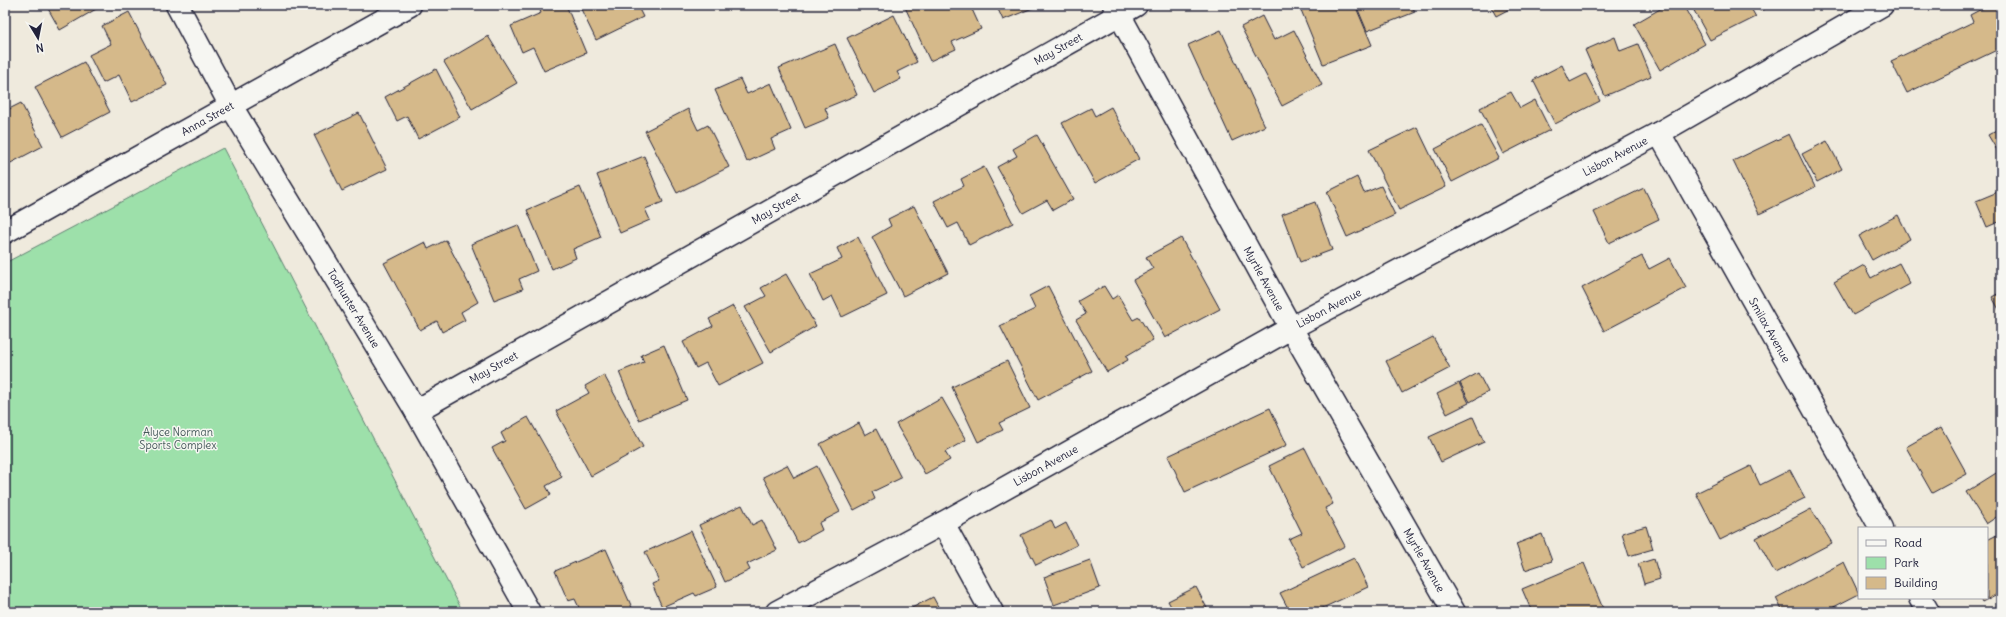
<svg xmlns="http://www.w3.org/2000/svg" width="2006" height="617" font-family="Delius,sans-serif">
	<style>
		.green { fill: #9de0aa; stroke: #608172 }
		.building { fill: #d5b98a; stroke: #22223b }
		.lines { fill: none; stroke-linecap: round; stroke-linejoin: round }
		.minor-casing { stroke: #22223b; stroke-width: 25 }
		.tertiary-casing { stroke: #22223b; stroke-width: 25 }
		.minor { stroke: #f6f6f2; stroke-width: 22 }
		.tertiary { stroke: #f6f6f2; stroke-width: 22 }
		.labels { text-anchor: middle; stroke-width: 3; stroke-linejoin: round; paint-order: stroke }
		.street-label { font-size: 11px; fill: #22223b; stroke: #f6f6f2 }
		.park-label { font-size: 11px; fill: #475b5c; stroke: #f6f6f2 }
	</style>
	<rect width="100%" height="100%" fill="#efeadd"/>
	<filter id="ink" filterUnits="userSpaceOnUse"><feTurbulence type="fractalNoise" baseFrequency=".025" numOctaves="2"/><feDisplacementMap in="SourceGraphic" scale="8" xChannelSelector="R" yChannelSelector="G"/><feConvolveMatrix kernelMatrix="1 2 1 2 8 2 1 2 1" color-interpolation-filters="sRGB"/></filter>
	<g filter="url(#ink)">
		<!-- green -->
		<polygon class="green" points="223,148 463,612 5,612 5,263"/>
		<!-- building -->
		<g class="building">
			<polygon points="46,5 103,5 60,30"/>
			<polygon points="538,5 566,5 586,53 544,71 533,47 522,52 511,26 541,13"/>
			<polygon points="579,5 637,5 643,17 596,40"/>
			<polygon points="904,5 970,5 981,29 952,42 956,49 930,61"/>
			<polygon points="996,5 1035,5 1035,7 1003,20"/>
			<polygon points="1299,5 1321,5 1322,7 1355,5 1372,45 1323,64"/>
			<polygon points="1356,5 1412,5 1415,12 1367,31"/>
			<polygon points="1490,5 1517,5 1496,16"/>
			<polygon points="1667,5 1683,5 1705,44 1660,70 1634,24"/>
			<polygon points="1691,5 1749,5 1756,17 1710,40"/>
			<polygon points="1757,5 1773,5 1760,11"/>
			<polygon points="1989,5 2001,5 2001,48 1907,93 1891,61 1973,22 1970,15"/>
			<polygon points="129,12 167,85 132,102 119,75 103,83 89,55 111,44 102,26"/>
			<polygon points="894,15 917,62 897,72 901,79 874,93 847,38"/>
			<polygon points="1262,16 1274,40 1294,30 1322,85 1282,106 1241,27"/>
			<polygon points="1221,30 1265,126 1232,141 1188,45"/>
			<polygon points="488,36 517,83 472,109 444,62"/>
			<polygon points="1615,37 1620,51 1638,44 1651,76 1605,96 1585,50"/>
			<polygon points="835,44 857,95 825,108 829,118 805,128 779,68"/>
			<polygon points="84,62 110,112 62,137 35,87"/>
			<polygon points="1562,65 1570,82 1586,74 1600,101 1555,124 1533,80"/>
			<polygon points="436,69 460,117 418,139 407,116 397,121 385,97"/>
			<polygon points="740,79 747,94 771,83 791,130 771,139 775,149 747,162 715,90"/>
			<polygon points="1511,92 1520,108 1535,100 1550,130 1503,154 1480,108"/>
			<polygon points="21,103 43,146 5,166 5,111"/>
			<polygon points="1111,107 1139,159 1095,183 1062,123 1091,108 1095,116"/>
			<polygon points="688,109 698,130 708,125 729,167 677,193 645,131"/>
			<polygon points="359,113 387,169 342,191 314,135"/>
			<polygon points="1481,125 1499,158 1452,182 1435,149"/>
			<polygon points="1417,127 1446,187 1399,210 1369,150"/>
			<polygon points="2001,128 2001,157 1988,135"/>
			<polygon points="1789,134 1815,187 1759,214 1733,161"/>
			<polygon points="1037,135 1073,199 1053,210 1047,200 1023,213 997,167 1017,156 1013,149"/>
			<polygon points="1827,141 1842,169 1817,182 1802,154"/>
			<polygon points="644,156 663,202 645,209 650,220 620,233 597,175"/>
			<polygon points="984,167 1013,223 969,245 958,223 948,228 934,201 964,186 961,179"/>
			<polygon points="1357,177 1364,193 1381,186 1395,215 1347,237 1327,192"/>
			<polygon points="580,187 601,237 573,249 576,258 552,269 527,210"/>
			<polygon points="1644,188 1659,219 1609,243 1594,212"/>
			<polygon points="2000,191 2001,221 1987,227 1976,201"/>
			<polygon points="1315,202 1332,250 1300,262 1282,214"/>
			<polygon points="914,206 948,273 903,296 872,237 891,226 888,219"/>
			<polygon points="1898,215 1910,239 1872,260 1859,236"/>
			<polygon points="518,225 537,271 519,279 523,289 494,300 471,244"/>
			<polygon points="858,237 887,295 842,317 832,296 823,301 810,274 842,259 837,248"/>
			<polygon points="1181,238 1220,309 1165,338 1133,280 1153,269 1146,257"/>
			<polygon points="446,240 478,302 461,312 465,320 442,332 437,321 420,330 384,263 425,242 428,249"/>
			<polygon points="1642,256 1649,269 1670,258 1686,288 1604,331 1582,288"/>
			<polygon points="1899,263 1910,284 1853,315 1834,282 1864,265 1871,278"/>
			<polygon points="786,274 816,326 771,352 745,307 766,296 761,288"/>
			<polygon points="1048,286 1092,371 1038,400 1000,326 1035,309 1029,296"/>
			<polygon points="1104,286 1112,299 1118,295 1133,320 1139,317 1153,340 1126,356 1128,360 1107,372 1076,320 1086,314 1078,301"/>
			<polygon points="2001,292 2001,313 1992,297"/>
			<polygon points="733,306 763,363 718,386 706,363 696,368 683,342 713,326 709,319"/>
			<polygon points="1433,337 1450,368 1402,393 1386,361"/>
			<polygon points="664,345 687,400 639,420 619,372 644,362 641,355"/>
			<polygon points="1007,361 1030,408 999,423 1003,430 978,442 952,387"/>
			<polygon points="1478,373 1488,392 1470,402 1460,383"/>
			<polygon points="604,375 643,447 591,476 556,411 589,393 585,386"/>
			<polygon points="1459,383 1469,403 1447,414 1437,394"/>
			<polygon points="942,398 966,440 945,452 950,460 925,474 896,424"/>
			<polygon points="1270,408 1287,445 1185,492 1168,456"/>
			<polygon points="528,417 562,477 546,486 551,495 526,509 492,448 505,441 501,433"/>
			<polygon points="1473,417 1484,442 1441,462 1429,437"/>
			<polygon points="859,423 865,435 876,429 901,478 872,492 875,499 854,510 820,444"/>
			<polygon points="1941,427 1967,474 1932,493 1906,447"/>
			<polygon points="1305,448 1333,504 1325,508 1345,546 1303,567 1289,539 1302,533 1269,466"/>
			<polygon points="787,465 794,478 817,466 840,512 819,523 822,530 798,543 763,477"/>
			<polygon points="1751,466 1760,485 1790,470 1805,498 1720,540 1696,493"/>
			<polygon points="2001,470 2001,514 1986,524 1966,492"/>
			<polygon points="742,505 752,525 762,520 777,550 747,564 750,570 725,582 699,525"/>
			<polygon points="1811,509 1832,543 1775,573 1756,538"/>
			<polygon points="1051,520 1055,529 1066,523 1077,545 1036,565 1021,535"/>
			<polygon points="1646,526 1653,549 1629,556 1622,533"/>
			<polygon points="691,531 717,587 696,596 694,593 662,607 652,584 659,581 645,552"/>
			<polygon points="2001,533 2001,592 1982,602 1980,598 1987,598 1987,540"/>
			<polygon points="1542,534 1552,561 1525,570 1516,544"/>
			<polygon points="606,549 634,612 581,612 575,599 568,601 555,571"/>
			<polygon points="1354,558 1368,587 1314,612 1290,612 1280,593"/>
			<polygon points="1654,559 1660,579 1644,584 1638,564"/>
			<polygon points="1090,560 1100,588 1054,605 1044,577"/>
			<polygon points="1844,562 1859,594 1824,612 1783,612 1776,598"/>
			<polygon points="1584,563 1604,611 1532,612 1522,589"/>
			<polygon points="1196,587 1209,612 1174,612 1168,601"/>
			<polygon points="933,597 941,612 904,612"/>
		</g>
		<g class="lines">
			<defs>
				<g id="minor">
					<path id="s1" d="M1114,5L1291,328L1454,612"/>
					<path id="s2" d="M1659,133L1881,528"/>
					<path id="s3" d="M416,411L1136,5"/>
					<polyline points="943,523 992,612"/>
					<polyline points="1920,598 1928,612"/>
					<path id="s4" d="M777,612L943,523L1291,328L1659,133L1882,5"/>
				</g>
				<g id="tertiary">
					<path id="s5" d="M177,5L231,106L416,411L529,612"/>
					<path id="s6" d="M5,232L410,5"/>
				</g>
			</defs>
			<!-- minor casing -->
			<use href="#minor" class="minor-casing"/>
			<!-- tertiary casing -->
			<use href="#tertiary" class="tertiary-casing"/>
			<!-- minor -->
			<use href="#minor" class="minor"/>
			<!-- tertiary -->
			<use href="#tertiary" class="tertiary"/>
		</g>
	</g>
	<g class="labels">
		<!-- street labels -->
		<g class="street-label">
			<text dy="4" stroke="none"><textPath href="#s3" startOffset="737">May Street</textPath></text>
			<text dy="4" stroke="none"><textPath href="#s6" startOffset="232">Anna Street</textPath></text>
			<text dy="4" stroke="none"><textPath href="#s4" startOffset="954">Lisbon Avenue</textPath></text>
			<text dy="4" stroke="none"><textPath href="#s3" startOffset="413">May Street</textPath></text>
			<text dy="4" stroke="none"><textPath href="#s1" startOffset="312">Myrtle Avenue</textPath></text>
			<text dy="4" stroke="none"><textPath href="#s5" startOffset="351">Todhunter Avenue</textPath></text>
			<text dy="4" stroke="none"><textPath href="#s4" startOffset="630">Lisbon Avenue</textPath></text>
			<text dy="4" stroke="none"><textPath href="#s2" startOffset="226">Smilax Avenue</textPath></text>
			<text dy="4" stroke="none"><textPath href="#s3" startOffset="89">May Street</textPath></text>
			<text dy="4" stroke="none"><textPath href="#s4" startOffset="306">Lisbon Avenue</textPath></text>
			<text dy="4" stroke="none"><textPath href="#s1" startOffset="636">Myrtle Avenue</textPath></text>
		</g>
		<!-- park labels -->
		<g class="park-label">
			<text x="178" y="436">Alyce Norman<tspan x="178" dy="13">Sports Complex</tspan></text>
		</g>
	</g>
	<!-- margin -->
	<rect width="2006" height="617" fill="none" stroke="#f6f6f2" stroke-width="20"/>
	<rect x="10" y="10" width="1986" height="597" fill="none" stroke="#22223b" stroke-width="1.5" filter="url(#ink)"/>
	<!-- legend -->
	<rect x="1858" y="527" width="130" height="72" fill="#f6f6f2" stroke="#a1a1a9"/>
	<rect x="1866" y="540" width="20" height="6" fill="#f6f6f2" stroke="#a1a1a9"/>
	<text x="1894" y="547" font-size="12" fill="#22223b">Road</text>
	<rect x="1866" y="557" width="20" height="12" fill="#9de0aa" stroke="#a1a1a9"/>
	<text x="1894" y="567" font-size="12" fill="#22223b">Park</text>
	<rect x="1866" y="577" width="20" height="12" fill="#d5b98a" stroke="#a1a1a9"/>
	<text x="1894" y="587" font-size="12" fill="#22223b">Building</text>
	<!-- north arrow -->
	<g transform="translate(38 38) rotate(170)" stroke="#f6f6f2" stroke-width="3" paint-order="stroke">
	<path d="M0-3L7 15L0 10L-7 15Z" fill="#22223b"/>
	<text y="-6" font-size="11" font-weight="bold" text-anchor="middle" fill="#22223b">N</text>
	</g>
</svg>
